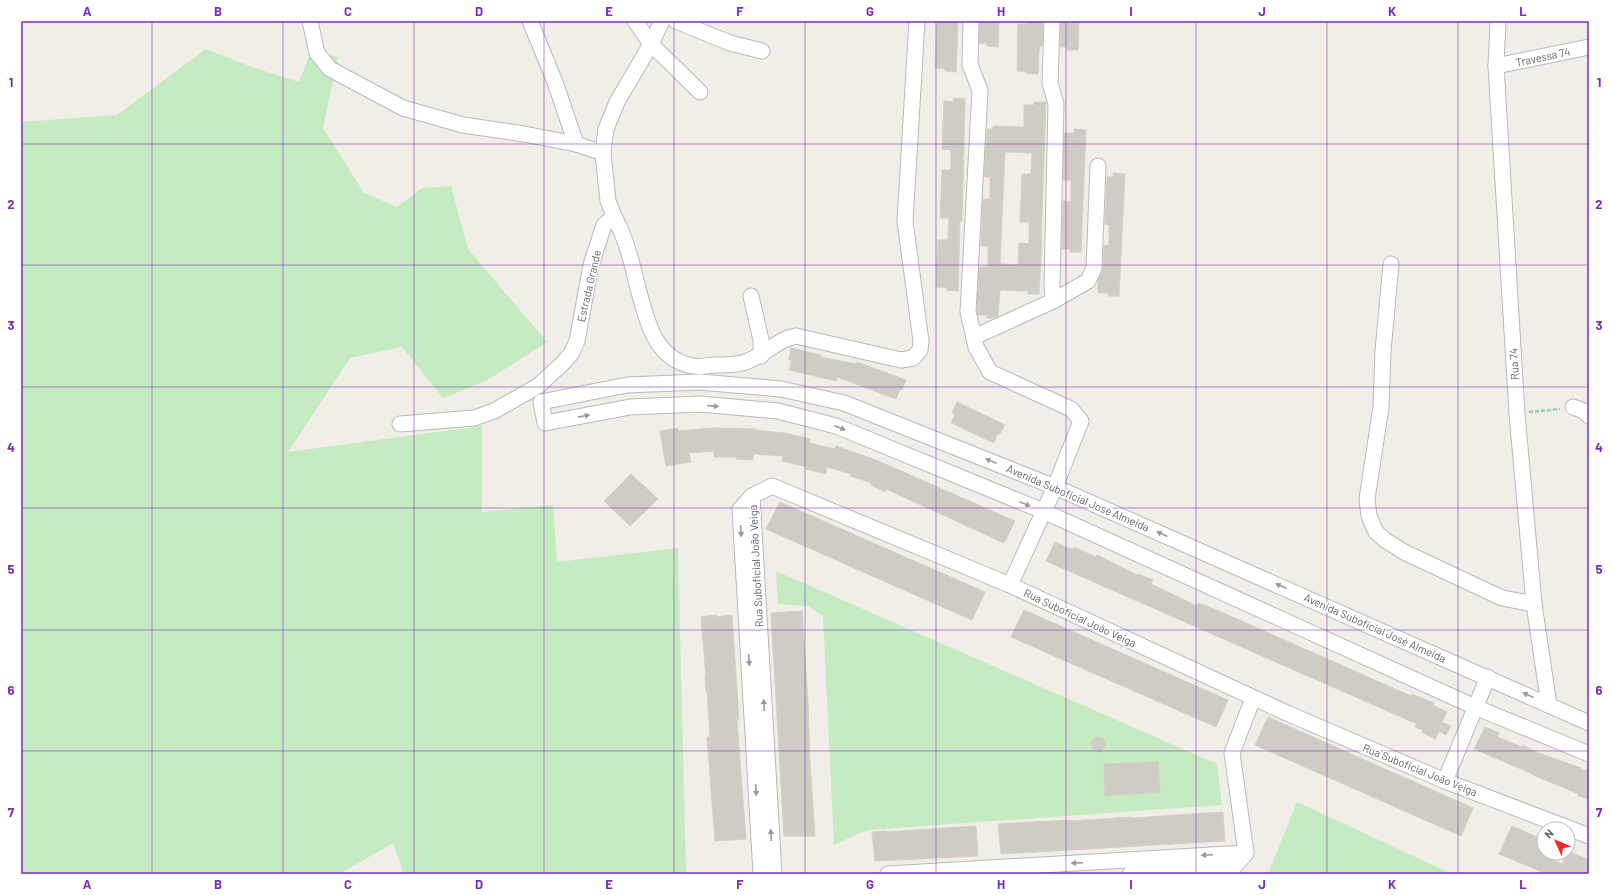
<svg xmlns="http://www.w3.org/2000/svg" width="1610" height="895" font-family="Barlow,sans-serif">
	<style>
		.green { fill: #c5ebc1 }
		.building { fill: #cfcbc5; stroke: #d7cfc4; fill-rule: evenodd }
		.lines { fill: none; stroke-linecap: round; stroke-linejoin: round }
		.minor-casing { stroke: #b7babe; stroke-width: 17 }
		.path { stroke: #99cda4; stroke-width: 2.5; stroke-dasharray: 4 2; stroke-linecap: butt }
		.minor { stroke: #fff; stroke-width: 15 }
		.oneway { fill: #969a9d }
		.grid { fill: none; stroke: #7b2cbf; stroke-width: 1; stroke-opacity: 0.55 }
		.labels { text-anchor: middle; stroke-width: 3; stroke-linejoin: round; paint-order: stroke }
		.street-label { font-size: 11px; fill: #5e6368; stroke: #fff }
		.neatline { fill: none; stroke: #7b2cbf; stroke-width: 1.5 }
		.grid-label { font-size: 13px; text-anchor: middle; font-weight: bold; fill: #7b2cbf }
	</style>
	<rect width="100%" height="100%" fill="#f1eee7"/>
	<!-- green -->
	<g class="green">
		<polygon points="206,49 252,67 299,82 312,49 338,57 323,128 364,193 397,207 422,188 451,186 468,249 547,342 486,381 443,398 402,347 350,358 288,452 482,426 482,512 553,505 557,562 678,548 686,874 404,874 393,843 339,874 21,874 21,122 117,115"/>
		<polygon points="776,571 1217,764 1222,805 867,830 834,845 823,616 808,606 778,604"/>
		<polygon points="1297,802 1452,874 1268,874"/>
	</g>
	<!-- building -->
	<g class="building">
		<polygon points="937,21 958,21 956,72 945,71 945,69 935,68"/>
		<polygon points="980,21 999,21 998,47 987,46 987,44 979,43"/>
		<polygon points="1028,21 1043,21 1042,46 1040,46 1039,51 1038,74 1027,74 1027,72 1017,71 1018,24 1028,24"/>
		<polygon points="1061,21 1079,21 1078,50 1067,50 1067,47 1060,47"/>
		<polygon points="953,98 965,99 962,221 960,221 958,291 947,290 947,288 936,287 938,240 948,240 949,218 940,218 942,170 951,170 951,150 942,149 944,101 953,102"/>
		<path d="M1034,102H1046L1041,240H1042L1039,294H1028V291L1000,290L998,316L994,318H987V315H978L977,311L979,267H988V246H981L983,199H990V177H984L987,129H993V126L1024,127V105H1034ZM1005,152L1032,153L1031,174H1022L1020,222H1029V244L1019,243L1018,265L1000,264Z"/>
		<polygon points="1074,129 1086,130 1081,252 1070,252 1070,249 1062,249 1063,201 1071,202 1071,180 1063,180 1064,133 1074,133"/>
		<polygon points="1113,173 1125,174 1119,296 1108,296 1108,293 1098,293 1098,280 1103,268 1104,245 1109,246 1109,225 1105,224 1107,177 1113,177"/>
		<polygon points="791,348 821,355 821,357 856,364 857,362 906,380 902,390 900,389 896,399 837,377 836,381 789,370 792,360 789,360"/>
		<polygon points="957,402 1005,425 1000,434 998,433 994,443 951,423 955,414 952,413"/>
		<polygon points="678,428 679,431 714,428 756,429 755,430 784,433 810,439 809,443 835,449 836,446 876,460 1015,521 1004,543 886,489 885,492 871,485 872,483 850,476 851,474 827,467 826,474 806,469 807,467 782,461 783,456 753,454 753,460 736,459 737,457 714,457 714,451 689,453 691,462 666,466 660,431"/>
		<polygon points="631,474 658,499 630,526 604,501"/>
		<polygon points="780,502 985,592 972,620 766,529"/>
		<polygon points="1055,542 1073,550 1074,547 1096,557 1097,555 1137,575 1138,574 1153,580 1151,584 1197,606 1198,603 1219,611 1411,696 1412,694 1434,703 1433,705 1447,712 1442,722 1451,726 1446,735 1439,731 1435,739 1422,732 1423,730 1415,727 1417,724 1046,561"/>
		<polygon points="1024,610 1228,700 1216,727 1011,637"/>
		<polygon points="802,611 808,702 810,762 815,836 784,836 771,613"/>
		<polygon points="716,615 717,617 732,615 739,719 737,719 746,839 715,841 707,737 710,737 707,691 706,691 705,677 706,677 701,617"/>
		<polygon points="1268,717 1473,808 1461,836 1255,745"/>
		<polygon points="1485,727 1499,733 1497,737 1522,747 1523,745 1536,752 1581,768 1580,769 1586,771 1587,769 1589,769 1589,799 1578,796 1579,794 1533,775 1533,774 1474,749"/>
		<polygon points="1097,737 1104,739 1106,745 1100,753 1093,749 1091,742"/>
		<polygon points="1158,762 1160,792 1105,796 1104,764"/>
		<polygon points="1223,812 1225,841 1001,854 998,824 1071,820 1072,821 1131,817 1131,818"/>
		<polygon points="976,826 978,856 875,861 872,832 886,831 886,832"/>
		<polygon points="1512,826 1544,840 1544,856 1562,864 1568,851 1589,860 1589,874 1547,874 1499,854"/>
	</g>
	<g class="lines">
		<defs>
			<g id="minor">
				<polyline points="310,21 317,53 330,69 403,108 463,125 524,134 576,144 603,153"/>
				<polyline points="530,21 555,82 576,144"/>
				<polyline points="635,21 651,44 700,92"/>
				<polyline points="676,21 730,43 762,51"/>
				<polyline points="971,21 970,65 980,90 968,312 976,347 990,372 1071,409 1081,421 1055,487 1010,585"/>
				<polyline points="1052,21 1050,83 1056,104 1052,285 1053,301"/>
				<polyline points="1498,21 1496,66 1517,414 1534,604 1549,705"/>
				<polyline points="1496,66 1589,47"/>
				<path d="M614,216C618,225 623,234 626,244C631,258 634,273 638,288C646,317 653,356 688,365C697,368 706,366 715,365C724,365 734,365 742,363C763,358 776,339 796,336L901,360L913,358L920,350L921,341L905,221L917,21"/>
				<polyline points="1391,264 1383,351 1381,407 1367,499 1369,516 1376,532 1385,540 1404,552 1502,598 1534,604"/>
				<polyline points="751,296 761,340 761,356"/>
				<polyline points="974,337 1053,301 1088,281 1094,268 1098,166"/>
				<polyline points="1573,407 1584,411 1589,416"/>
				<polyline points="400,424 474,418 494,411 538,386 562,364 571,354 577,341 591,265 604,225 614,216 608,201 603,153 606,129 617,102 651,44 662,21"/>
				<polyline points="752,496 774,874"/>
				<polyline points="1589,723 1055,487 844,403 781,389 700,382 627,385 541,402 545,423 630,407 700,404 778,411 836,426 1043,511 1475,707 1589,754"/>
				<polyline points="1445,781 1488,677"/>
				<polyline points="761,874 740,509 752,496 772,486 1010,585 1289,714 1445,781 1589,836"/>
				<polyline points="888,874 1246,853"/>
				<polyline points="1130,874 1233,868 1246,853 1232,753 1253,698"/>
			</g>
		</defs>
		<!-- minor casing -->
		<use href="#minor" class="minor-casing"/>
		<!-- path -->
		<polyline class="path" points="1529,412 1560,409"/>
		<!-- minor -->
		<use href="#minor" class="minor"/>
	</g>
	<!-- one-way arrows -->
	<defs><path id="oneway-solid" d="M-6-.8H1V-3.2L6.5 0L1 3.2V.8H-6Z"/></defs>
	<g class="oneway">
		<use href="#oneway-solid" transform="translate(713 406) rotate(5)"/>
		<use href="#oneway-solid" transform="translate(584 416) rotate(-11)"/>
		<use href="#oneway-solid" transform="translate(840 428) rotate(21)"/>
		<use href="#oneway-solid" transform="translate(991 461) rotate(-158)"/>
		<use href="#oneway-solid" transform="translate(1025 504) rotate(22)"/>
		<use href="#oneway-solid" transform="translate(741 531) rotate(87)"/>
		<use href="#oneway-solid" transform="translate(1162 534) rotate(-156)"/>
		<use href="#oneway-solid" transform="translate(1281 586) rotate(-156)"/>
		<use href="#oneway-solid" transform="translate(749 660) rotate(87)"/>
		<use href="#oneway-solid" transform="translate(1528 695) rotate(-155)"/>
		<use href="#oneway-solid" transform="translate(764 705) rotate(-93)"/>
		<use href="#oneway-solid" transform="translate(756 790) rotate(87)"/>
		<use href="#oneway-solid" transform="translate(771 835) rotate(-93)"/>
		<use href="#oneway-solid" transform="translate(1207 855) rotate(177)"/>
		<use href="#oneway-solid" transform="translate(1077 863) rotate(177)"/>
	</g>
	<!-- grid -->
	<path class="grid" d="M152,21V874M283,21V874M414,21V874M544,21V874M674,21V874M805,21V874M936,21V874M1066,21V874M1196,21V874M1327,21V874M1458,21V874M21,144H1589M21,265H1589M21,387H1589M21,508H1589M21,630H1589M21,751H1589"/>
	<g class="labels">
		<!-- street labels -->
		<g class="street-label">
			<text transform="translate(1543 57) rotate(-12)" y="4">Travessa 74</text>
			<text transform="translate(589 286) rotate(-77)" y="4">Estrada Grande</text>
			<text transform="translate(1514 364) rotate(-93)" y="4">Rua 74</text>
			<text transform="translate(1078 498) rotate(23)" y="4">Avenida Suboficial José Almeida</text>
			<text transform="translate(756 566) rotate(-93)" y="4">Rua Suboficial João Veiga</text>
			<text transform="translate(1080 618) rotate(25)" y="4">Rua Suboficial João Veiga</text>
			<text transform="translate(1375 628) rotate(24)" y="4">Avenida Suboficial José Almeida</text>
			<text transform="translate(1420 770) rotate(22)" y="4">Rua Suboficial João Veiga</text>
		</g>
	</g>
	<!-- border -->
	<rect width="1610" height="895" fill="none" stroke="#ffffff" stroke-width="44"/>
	<!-- north arrow -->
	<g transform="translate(1556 841) rotate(315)"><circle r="19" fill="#ffffff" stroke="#bfc1c3"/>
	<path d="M0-3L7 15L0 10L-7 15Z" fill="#f92526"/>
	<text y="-6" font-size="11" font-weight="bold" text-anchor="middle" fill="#5e6368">N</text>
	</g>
	<rect x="22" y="22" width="1566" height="851" class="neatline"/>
	<g class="grid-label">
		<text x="87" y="16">A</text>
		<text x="218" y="16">B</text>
		<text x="348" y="16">C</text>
		<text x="479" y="16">D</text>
		<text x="609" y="16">E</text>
		<text x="740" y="16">F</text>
		<text x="870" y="16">G</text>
		<text x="1001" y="16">H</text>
		<text x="1131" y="16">I</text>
		<text x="1262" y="16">J</text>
		<text x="1392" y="16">K</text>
		<text x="1523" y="16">L</text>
		<text x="11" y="87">1</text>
		<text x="1599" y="87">1</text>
		<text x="11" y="209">2</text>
		<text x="1599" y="209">2</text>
		<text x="11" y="330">3</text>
		<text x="1599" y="330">3</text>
		<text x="11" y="452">4</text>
		<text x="1599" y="452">4</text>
		<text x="11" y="574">5</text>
		<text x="1599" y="574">5</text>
		<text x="11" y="695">6</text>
		<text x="1599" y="695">6</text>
		<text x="11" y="817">7</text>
		<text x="1599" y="817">7</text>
		<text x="87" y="889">A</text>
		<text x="218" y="889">B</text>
		<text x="348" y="889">C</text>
		<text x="479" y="889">D</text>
		<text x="609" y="889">E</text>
		<text x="740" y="889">F</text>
		<text x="870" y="889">G</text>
		<text x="1001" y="889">H</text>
		<text x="1131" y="889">I</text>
		<text x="1262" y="889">J</text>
		<text x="1392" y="889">K</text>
		<text x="1523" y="889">L</text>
	</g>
</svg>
